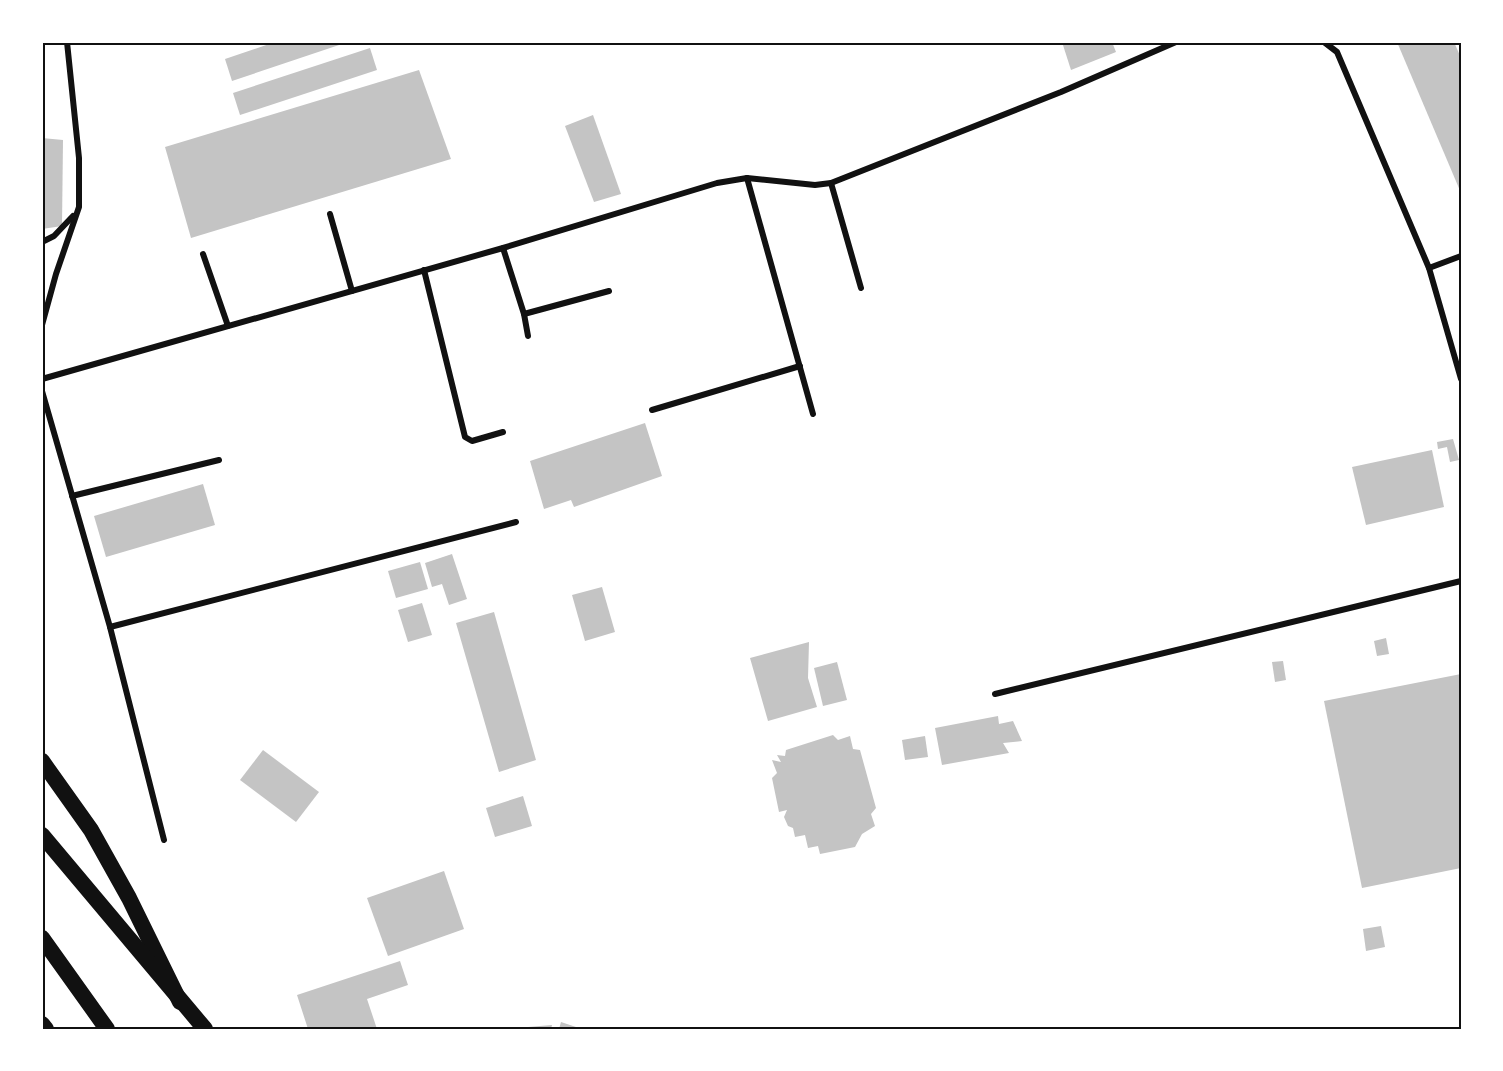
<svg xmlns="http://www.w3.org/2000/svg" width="1503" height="1071" font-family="'Open Sans',sans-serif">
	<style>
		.building { fill: #c4c4c4 }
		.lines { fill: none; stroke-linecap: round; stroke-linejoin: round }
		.minor { stroke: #111; stroke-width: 6 }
		.trunk { stroke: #111; stroke-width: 16 }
		.neatline { fill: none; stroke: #111; stroke-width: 2 }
	</style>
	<rect width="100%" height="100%" fill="#fff"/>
	<!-- building -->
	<g class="building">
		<polygon points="275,42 348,42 232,81 225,59"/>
		<polygon points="1062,42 1112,42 1116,52 1071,70"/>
		<polygon points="1397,42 1454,42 1461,58 1461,193"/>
		<polygon points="370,48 377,70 240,115 233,93"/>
		<polygon points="419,70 451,159 191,238 165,147"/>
		<polygon points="593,115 621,194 594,202 565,126"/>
		<polygon points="42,138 63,140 62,226 42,229"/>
		<polygon points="645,423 662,476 574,507 571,500 544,509 530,461"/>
		<polygon points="1453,439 1459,460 1450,462 1447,447 1438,449 1437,442"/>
		<polygon points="1432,450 1444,507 1366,525 1352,467"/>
		<polygon points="203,484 215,525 106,557 94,516"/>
		<polygon points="452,554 467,599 449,605 442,584 432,587 425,563"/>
		<polygon points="420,562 428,589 396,598 388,571"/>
		<polygon points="602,587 615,632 585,641 572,595"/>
		<polygon points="422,603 432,635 408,642 398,610"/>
		<polygon points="494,612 536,760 499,772 456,623"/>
		<polygon points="1386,638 1389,654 1377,656 1374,641"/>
		<polygon points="809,642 808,678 817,707 768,721 750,658"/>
		<polygon points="1283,661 1286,680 1275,682 1272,662"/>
		<polygon points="837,662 847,700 823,706 814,668"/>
		<polygon points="1461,674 1461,868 1362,888 1324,701"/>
		<polygon points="998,716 999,724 1013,721 1022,741 1003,743 1009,753 942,765 935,728"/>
		<polygon points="833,735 838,740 850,736 853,749 860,750 876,808 871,814 875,826 862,834 855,847 820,854 818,846 808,848 805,835 795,837 793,828 788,826 784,817 787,810 779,812 772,778 777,773 772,760 781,762 777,755 785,756 786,750"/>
		<polygon points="925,736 928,757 905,760 902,740"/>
		<polygon points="263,750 319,792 296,822 240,780"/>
		<polygon points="523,796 532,826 495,837 486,808"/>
		<polygon points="444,871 464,929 388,956 367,898"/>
		<polygon points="1381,926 1385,947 1366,951 1363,929"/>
		<polygon points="400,961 408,985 367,999 377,1029 308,1029 297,995"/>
		<polygon points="561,1022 582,1029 559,1029"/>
		<polygon points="552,1025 551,1029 528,1029 528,1027"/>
	</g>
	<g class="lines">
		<!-- minor -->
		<g class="minor">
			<polyline points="1324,42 1337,52 1429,268 1461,379"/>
			<polyline points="747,178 813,414"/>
			<polyline points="831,183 861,288"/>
			<polyline points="330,214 352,291"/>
			<polyline points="42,242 54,236 73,216"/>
			<polyline points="503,248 524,314 528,336"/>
			<polyline points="203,254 228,326"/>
			<polyline points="1429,268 1461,256"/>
			<polyline points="424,270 465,437 472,441 503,432"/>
			<polyline points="524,314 609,291"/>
			<polyline points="42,325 56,274 79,207 79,158 67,42"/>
			<polyline points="42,379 503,248 717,183 747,178 815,185 831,183 1061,92 1176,42"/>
			<polyline points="42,391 110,627 164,840"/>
			<polyline points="652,410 800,366"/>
			<polyline points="72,496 219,460"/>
			<polyline points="110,627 516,522"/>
			<polyline points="995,694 1461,581"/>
		</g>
		<!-- trunk -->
		<g class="trunk">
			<polyline points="42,761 91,830 129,898 180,1002"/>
			<polyline points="42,835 205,1029"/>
			<polyline points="42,938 107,1029"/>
			<polyline points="42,1024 46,1029"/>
		</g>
	</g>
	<!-- border -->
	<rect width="1503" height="1071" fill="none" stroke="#ffffff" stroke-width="87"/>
	<rect x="44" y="44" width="1416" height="984" class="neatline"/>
</svg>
